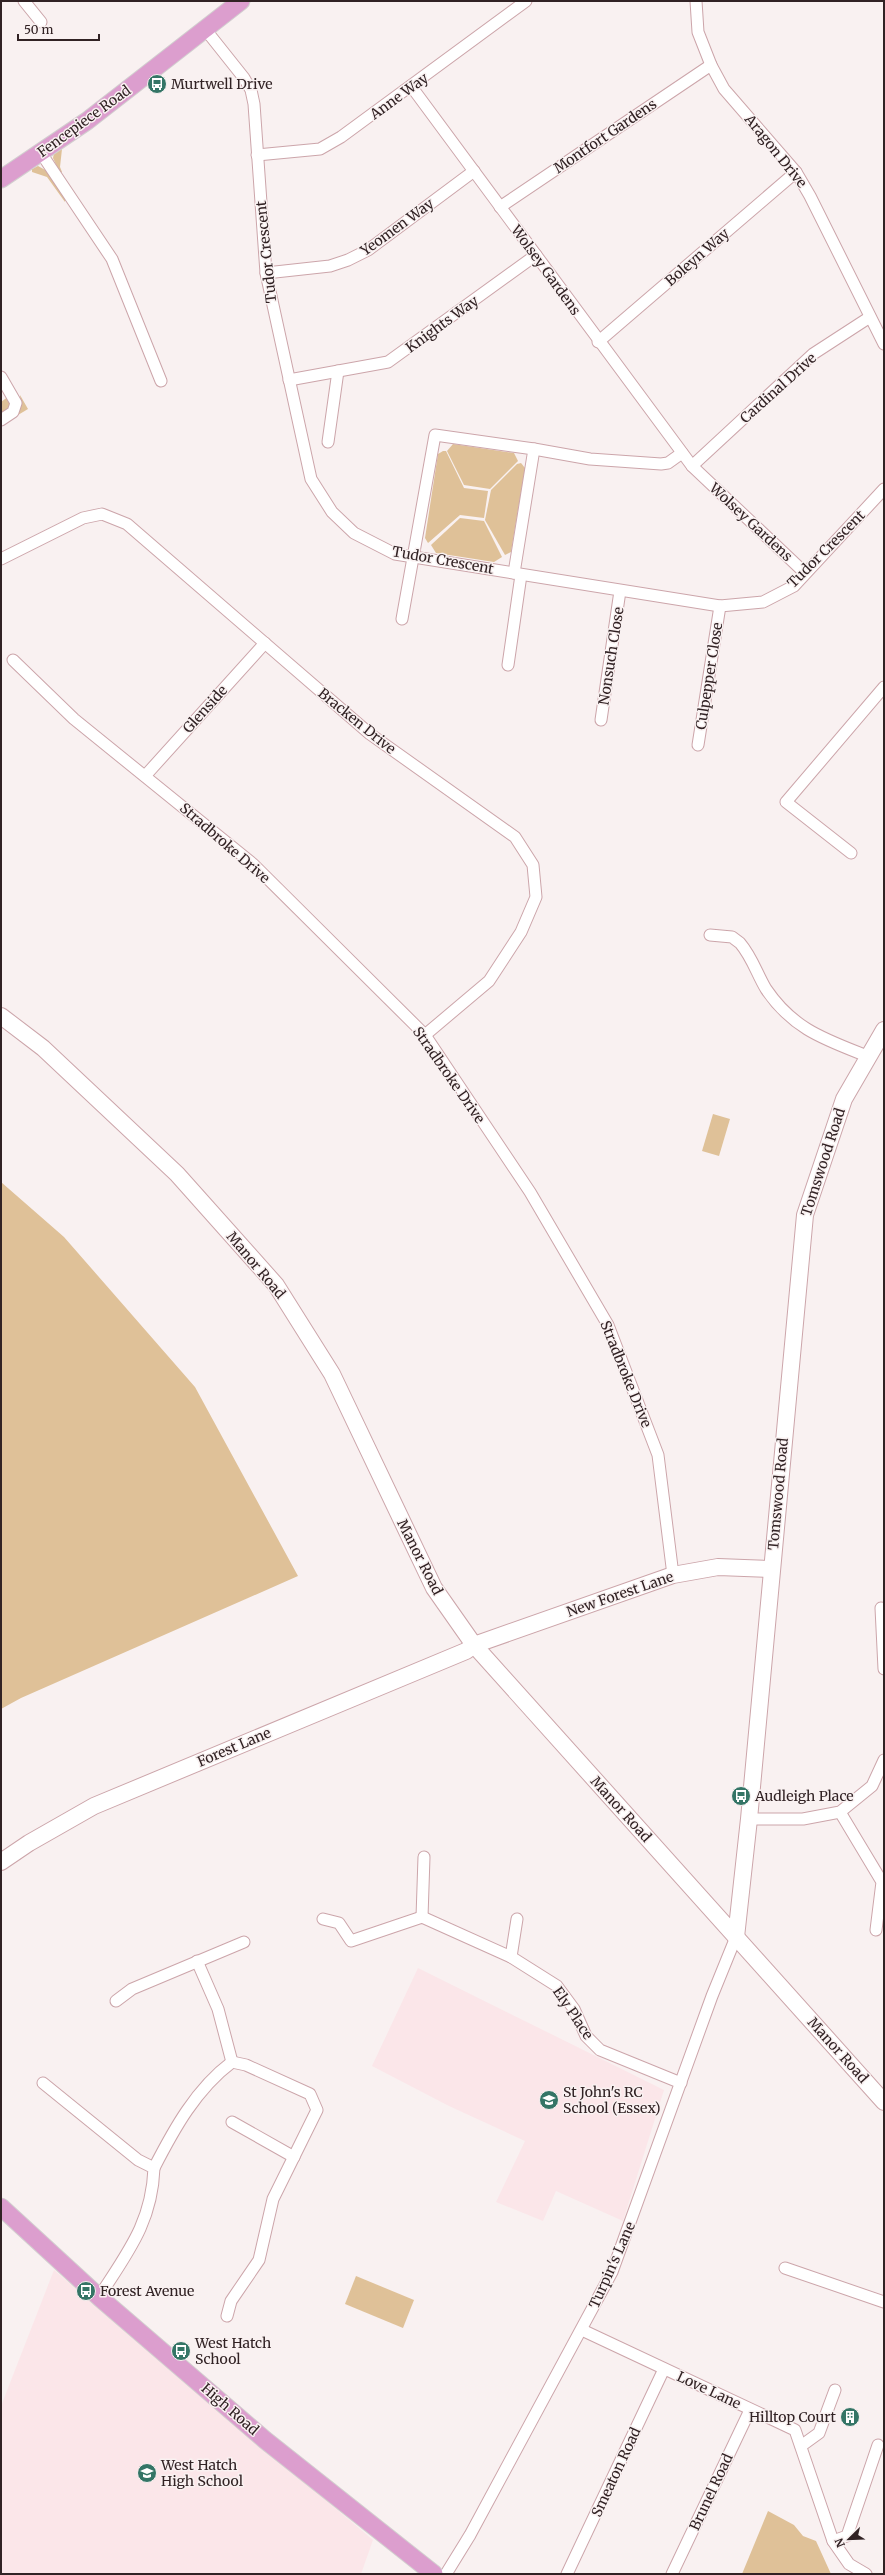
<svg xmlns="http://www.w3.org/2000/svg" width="885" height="2575" font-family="Merriweather,serif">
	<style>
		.built { fill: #fbe6e9 }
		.green { fill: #dfc198 }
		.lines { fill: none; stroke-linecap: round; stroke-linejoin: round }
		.street-casing { stroke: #cca5aa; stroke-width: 13 }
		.secondary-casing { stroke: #cca5aa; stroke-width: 18 }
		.primary-casing { stroke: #d2cecf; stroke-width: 19 }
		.street { stroke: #fff; stroke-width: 11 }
		.secondary { stroke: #fff; stroke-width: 16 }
		.primary { stroke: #dc9ece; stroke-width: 17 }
		.labels { text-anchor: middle; stroke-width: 3; stroke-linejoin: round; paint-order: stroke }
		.poi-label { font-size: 14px; fill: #312224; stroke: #f9f1f1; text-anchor: start }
		.street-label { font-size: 14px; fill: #312224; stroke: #f9f1f1 }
	</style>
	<rect width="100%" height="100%" fill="#f9f1f1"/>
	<!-- built -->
	<g class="built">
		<polygon points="418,1968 664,2090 623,2221 556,2191 543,2221 496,2202 525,2141 449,2106 372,2066"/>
		<polygon points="54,2270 373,2540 361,2574 1,2574 1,2406"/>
	</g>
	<!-- green -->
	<g class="green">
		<polygon points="62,149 60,167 62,172 60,173 53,158 54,153"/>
		<polygon points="38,166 47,171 65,199 65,202 47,177 32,172 32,169"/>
		<polygon points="20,395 28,409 18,415 21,406"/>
		<polygon points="9,396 11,402 8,410 1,414 1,402"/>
		<polygon points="453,444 514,453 518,461 490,489 464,485 447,451"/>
		<polygon points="443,451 446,451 464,488 488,491 484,518 460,515 428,543 425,538 438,454"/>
		<polygon points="521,463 525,468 511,552 505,555 485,520 491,490 517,464"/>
		<polygon points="460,518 484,521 502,557 494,562 436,553 431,545"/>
		<polygon points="713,1114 730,1119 719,1156 702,1151"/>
		<polygon points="1,1182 64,1237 195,1387 298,1576 21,1698 1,1709"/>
		<polygon points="356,2276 414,2300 403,2328 345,2304"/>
		<polygon points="768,2511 794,2525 803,2536 816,2541 831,2574 742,2574"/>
	</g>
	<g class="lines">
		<defs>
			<g id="street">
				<polyline points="24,1 41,22"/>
				<polyline points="696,1 698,32 711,65 724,89 796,172 810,196 884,344"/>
				<polyline points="205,29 244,78 251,90 254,104 266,273 311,479 332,512 354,533 395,554 720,606 763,602 794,586 884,489"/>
				<polyline points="411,86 692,466 805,573"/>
				<polyline points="41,153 112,259 161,381"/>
				<polyline points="257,155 320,149 341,137 526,1"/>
				<polyline points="500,207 711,65"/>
				<polyline points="266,273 330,266 348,260 368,250 474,171"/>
				<polyline points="598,342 796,172"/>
				<polyline points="1,377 16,403 13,412 1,420"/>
				<polyline points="289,380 388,362 536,255"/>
				<polyline points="328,442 338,371"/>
				<polyline points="534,449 590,459 661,464 668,463 682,453"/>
				<polyline points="692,466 813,354 870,317"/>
				<polyline points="1,559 83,518 102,514 127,524 370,734 515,837 533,865 536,897 521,932 489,981 425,1035"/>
				<polyline points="402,619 435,435 534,449 514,573"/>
				<polyline points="13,660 74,719 253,864 425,1035 530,1192 608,1325 658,1455 673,1575"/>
				<polyline points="508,665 521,575"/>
				<polyline points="601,720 620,591"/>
				<polyline points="698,745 720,606"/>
				<polyline points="145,776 265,643"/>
				<polyline points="851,853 786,802 884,687"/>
				<path d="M710,935L732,937L740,943C752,957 757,974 766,989C793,1029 824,1039 867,1056"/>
				<polyline points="881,1608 884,1669"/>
				<polyline points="840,1812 882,1882 876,1930"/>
				<polyline points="749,1819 803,1819 840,1812 872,1786 884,1760"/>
				<polyline points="422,1917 424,1857"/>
				<polyline points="323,1919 339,1923 351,1941 422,1917 511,1957 557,1986 574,2009 586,2036 600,2050 681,2083"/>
				<polyline points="511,1957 517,1919"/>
				<polyline points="197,1961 218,2009 232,2062"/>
				<polyline points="116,2001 132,1989 244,1942"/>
				<path d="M43,2083L138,2160L154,2168C152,2223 127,2253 99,2297"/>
				<polyline points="232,2122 294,2157"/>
				<path d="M154,2168C174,2129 196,2089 232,2062"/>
				<polyline points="785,2268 884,2302"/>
				<polyline points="227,2316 231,2301 259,2260 273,2199 317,2110 310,2094 246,2065 232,2062"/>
				<polyline points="582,2330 795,2430 833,2541 849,2564 866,2574"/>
				<polyline points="801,2446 819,2433 835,2390"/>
				<polyline points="833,2541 847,2536 878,2445"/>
				<polyline points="446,2574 470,2535 612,2272 712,1996 736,1937"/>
				<polyline points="567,2574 664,2369"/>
				<polyline points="672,2574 750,2410"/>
			</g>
			<g id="secondary">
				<polyline points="1,1016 43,1048 177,1174 276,1285 332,1374 434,1588 474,1645 884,2102"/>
				<polyline points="1,1862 29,1843 94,1806 466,1651 474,1645 673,1575 718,1567 771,1569"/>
				<polyline points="736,1937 749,1819 805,1215 844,1099 884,1030"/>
			</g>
			<g id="primary">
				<polyline points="1,179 87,121 241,1"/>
				<polyline points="1,2207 99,2297 265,2440 434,2574"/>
			</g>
		</defs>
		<!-- street casing -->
		<use href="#street" class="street-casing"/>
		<!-- secondary casing -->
		<use href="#secondary" class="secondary-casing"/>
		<!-- primary casing -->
		<use href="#primary" class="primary-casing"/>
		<!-- street -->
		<use href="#street" class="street"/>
		<!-- secondary -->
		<use href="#secondary" class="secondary"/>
		<!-- primary -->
		<use href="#primary" class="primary"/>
	</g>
	<!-- icons -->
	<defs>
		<symbol id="bus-disc" viewBox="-11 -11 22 22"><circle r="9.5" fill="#347566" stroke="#f9f1f1"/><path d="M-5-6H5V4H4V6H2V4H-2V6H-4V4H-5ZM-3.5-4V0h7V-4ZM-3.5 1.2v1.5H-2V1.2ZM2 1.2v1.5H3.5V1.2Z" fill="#fff"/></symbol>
		<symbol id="school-disc" viewBox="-11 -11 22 22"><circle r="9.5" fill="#347566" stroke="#f9f1f1"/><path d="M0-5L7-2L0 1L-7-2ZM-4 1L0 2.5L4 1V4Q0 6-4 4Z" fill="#fff"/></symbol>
		<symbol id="building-disc" viewBox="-11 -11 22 22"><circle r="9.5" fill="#347566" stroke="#f9f1f1"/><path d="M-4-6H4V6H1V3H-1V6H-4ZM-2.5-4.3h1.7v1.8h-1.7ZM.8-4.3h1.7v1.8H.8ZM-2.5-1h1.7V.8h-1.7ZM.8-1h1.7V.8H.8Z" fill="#fff"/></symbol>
	</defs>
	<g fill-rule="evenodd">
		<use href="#bus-disc" x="146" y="73" width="22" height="22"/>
		<use href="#bus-disc" x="730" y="1785" width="22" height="22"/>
		<use href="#school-disc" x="538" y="2089" width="22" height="22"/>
		<use href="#bus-disc" x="75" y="2280" width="22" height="22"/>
		<use href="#bus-disc" x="170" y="2340" width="22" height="22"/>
		<use href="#building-disc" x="839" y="2406" width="22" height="22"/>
		<use href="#school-disc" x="136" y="2462" width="22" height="22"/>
	</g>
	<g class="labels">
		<!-- poi labels -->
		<g class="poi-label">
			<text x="171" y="89">Murtwell Drive</text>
			<text x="755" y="1801">Audleigh Place</text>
			<text x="563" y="2097">St John's RC<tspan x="563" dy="16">School (Essex)</tspan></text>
			<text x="100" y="2296">Forest Avenue</text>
			<text x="195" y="2348">West Hatch<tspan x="195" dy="16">School</tspan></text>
			<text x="836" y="2422" text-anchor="end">Hilltop Court</text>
			<text x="161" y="2470">West Hatch<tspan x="161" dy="16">High School</tspan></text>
		</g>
		<!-- street labels -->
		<g class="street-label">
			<text transform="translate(399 96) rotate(-36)" y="5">Anne Way</text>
			<text transform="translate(84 121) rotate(-36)" y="5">Fencepiece Road</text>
			<text transform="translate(605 136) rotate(-34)" y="5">Montfort Gardens</text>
			<text transform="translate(776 151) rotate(51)" y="5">Aragon Drive</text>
			<text transform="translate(397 227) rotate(-36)" y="5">Yeomen Way</text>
			<text transform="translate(266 252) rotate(-96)" y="5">Tudor Crescent</text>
			<text transform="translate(697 257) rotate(-41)" y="5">Boleyn Way</text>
			<text transform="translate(546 270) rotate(54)" y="5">Wolsey Gardens</text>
			<text transform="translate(442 324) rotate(-36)" y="5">Knights Way</text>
			<text transform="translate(778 388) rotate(-42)" y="5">Cardinal Drive</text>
			<text transform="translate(751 522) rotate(43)" y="5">Wolsey Gardens</text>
			<text transform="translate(826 549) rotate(-45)" y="5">Tudor Crescent</text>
			<text transform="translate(443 560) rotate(10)" y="5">Tudor Crescent</text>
			<text transform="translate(611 656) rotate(-81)" y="5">Nonsuch Close</text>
			<text transform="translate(709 676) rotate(-81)" y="5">Culpepper Close</text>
			<text transform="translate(205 709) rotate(-48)" y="5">Glenside</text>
			<text transform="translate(357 721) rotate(39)" y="5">Bracken Drive</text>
			<text transform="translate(225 843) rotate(41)" y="5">Stradbroke Drive</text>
			<text transform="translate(449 1075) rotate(55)" y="5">Stradbroke Drive</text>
			<text transform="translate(823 1162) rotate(-72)" y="5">Tomswood Road</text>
			<text transform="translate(256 1265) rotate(50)" y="5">Manor Road</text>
			<text transform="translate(626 1374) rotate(68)" y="5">Stradbroke Drive</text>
			<text transform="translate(778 1494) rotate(-85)" y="5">Tomswood Road</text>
			<text transform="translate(420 1557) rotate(63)" y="5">Manor Road</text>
			<text transform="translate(620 1594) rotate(-19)" y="5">New Forest Lane</text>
			<text transform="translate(234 1747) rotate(-23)" y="5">Forest Lane</text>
			<text transform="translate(621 1809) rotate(48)" y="5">Manor Road</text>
			<text transform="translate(573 2013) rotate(56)" y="5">Ely Place</text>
			<text transform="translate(838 2050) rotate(48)" y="5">Manor Road</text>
			<text transform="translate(612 2265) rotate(-66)" y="5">Turpin's Lane</text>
			<text transform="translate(709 2390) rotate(25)" y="5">Love Lane</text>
			<text transform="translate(230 2409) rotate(41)" y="5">High Road</text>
			<text transform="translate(616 2472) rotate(-65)" y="5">Smeaton Road</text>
			<text transform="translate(711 2492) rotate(-65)" y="5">Brunel Road</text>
		</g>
	</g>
	<!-- border -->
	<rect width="885" height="2575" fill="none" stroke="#312224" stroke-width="4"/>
	<!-- north arrow -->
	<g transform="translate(849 2539) rotate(247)" stroke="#f9f1f1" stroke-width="3" paint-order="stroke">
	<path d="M0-3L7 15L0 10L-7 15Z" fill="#312224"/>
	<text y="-6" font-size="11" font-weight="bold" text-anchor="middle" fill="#312224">N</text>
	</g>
	<!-- scale -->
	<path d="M18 34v6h81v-6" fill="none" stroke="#312224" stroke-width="2"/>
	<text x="24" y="34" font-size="12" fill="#312224" stroke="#f9f1f1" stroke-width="3" paint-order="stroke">50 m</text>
</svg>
